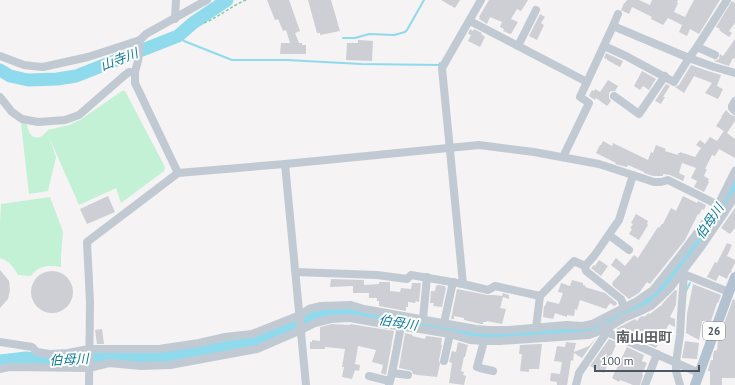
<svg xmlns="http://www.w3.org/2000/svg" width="735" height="385" font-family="'PT Sans','Noto Sans JP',sans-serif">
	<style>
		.green { fill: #c3f1d5 }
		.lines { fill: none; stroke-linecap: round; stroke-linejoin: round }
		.stream { stroke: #90daee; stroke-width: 2 }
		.river { stroke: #90daee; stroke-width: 13 }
		.building { fill: #cdcfd5 }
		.path { stroke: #7ad0a6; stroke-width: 1.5; stroke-dasharray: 3 2; stroke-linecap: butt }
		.minor { stroke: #c1cad2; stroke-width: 8 }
		.major { stroke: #b3c2d1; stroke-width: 10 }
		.labels { text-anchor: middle; stroke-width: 4; stroke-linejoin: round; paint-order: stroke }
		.shield { fill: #fff; stroke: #808990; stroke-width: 1 }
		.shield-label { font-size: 11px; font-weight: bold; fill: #4a5661 }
		.water-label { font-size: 13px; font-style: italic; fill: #0c7c9b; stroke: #fff }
		.quarter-label { font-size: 14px; font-weight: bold; fill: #5f6368; stroke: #fff }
	</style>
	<rect width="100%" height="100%" fill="#f5f3f3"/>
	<!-- green -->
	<g class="green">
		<path d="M122,91H125L164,165L165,168L164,171L121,203L116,188L79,205L49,137L56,157L48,191L29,194L21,123L27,124C29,140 39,142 48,130L69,125L80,120Z"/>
		<path d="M50,197L63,232L61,256V267C50,265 38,265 31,276L18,275C14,267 9,261 0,258V223L1,204Z"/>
	</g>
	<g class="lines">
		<!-- stream -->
		<g class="stream">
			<polyline points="180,35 184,41 232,60 287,60 361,64 439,65 440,63"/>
			<polyline points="343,38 355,38 369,34 394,35 405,32 407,30 424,0"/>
			<polyline points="686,291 690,283"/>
		</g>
		<!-- river -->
		<g class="river">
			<polyline points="0,70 10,76 28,80 57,79 76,76 178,36 193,23 227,0"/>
			<polyline points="0,361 26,358 51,361 83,359 108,356 160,358 218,349 262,340 323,314 336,312 350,313 473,334 489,336 590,330 647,302 655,295 666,283 722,205 735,183"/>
		</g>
	</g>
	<!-- building -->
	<g class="building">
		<polygon points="267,0 289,0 300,31 295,33 299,43 302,43 302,45 306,45 306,54 280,54 281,43 290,43 286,30 283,31 278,19 275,20"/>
		<polygon points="308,0 331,0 340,31 320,35 320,33 317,33"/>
		<polygon points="441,0 460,0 455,8"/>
		<polygon points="489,0 528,0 521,11 517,9 511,19 518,22 511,34 510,33 510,34 503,31 504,29 500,27 502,22 490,17 487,24 479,19 480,17 479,17"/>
		<polygon points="627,0 639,0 650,5 652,0 678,0 677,2 678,3 674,12 685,17 694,0 720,0 699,34 690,29 687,36 679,32 682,25 668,18 663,25 651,19 652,17 632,7 629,14 621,10 624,3 625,3"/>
		<polygon points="732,1 735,3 735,23 729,31 732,33 729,37 719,30 720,29 716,27"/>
		<polygon points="540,14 545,17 541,23 544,25 537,40 529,36"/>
		<polygon points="470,29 473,31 474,29 482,33 481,34 485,37 480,47 468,41 471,35 468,34"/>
		<polygon points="735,39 735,59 733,58 729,66 714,61 719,59 720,54 723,56"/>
		<polygon points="358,40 373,41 372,61 346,60 347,43 358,43"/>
		<polygon points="606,53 623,61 620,67 607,60 607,59 604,58"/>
		<polygon points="691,65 705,70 721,75 717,86 723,89 718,99 705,93 712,83 694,76 684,93 675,87 679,85"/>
		<polygon points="642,71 656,79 649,90 643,86 640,90 634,86"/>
		<polygon points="608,80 618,86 615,91 611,91 609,93 609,98 611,101 607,106 596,98 595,100 589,96 592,90 594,91 595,89 600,92"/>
		<polygon points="666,84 670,86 663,97 665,97 661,104 655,101"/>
		<polygon points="726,110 731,115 735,116 735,121 727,133 735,139 735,158 719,149 715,156 712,155 705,169 707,169 704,176 709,179 708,181 709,182 704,192 694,187 697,181 691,178 696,168 682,163 679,173 685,176 683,181 670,175 663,174 663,176 653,176 644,173 644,172 628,165 627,167 615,164 616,163 596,153 600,145 601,145 603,141 612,146 613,143 648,160 651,152 653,153 656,145 666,149 665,151 678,155 678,153 680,153 680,152 695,157 701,148 696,145 700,140 705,144 710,137 717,141 724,131 716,126 722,117 721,117"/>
		<polygon points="108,196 115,212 87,224 80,209"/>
		<polygon points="683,196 697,203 698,201 706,205 704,210 702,209 699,215 698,214 685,240 650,284 647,282 639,293 629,299 612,285 613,284 612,283 620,274 620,272 611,265 616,258 625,266 634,255 638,258 658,227 659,228 662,224 663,224 671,208 676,211"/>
		<polygon points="735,208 735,228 730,234 721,228"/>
		<polygon points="636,214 648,221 647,224 648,225 639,240 629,234 632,229 630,228 633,224 631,223"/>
		<polygon points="727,243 732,245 727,256 735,260 735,263 731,271 732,271 729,274 727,279 719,275 716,281 707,277 715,262 717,263"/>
		<polygon points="599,260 608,266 601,276 591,268 594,265 595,266"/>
		<polygon points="0,270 9,281 10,290 8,299 0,308"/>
		<circle cx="52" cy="292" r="21"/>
		<polygon points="331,279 364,280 364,285 379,284 379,282 390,282 390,291 400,292 401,288 411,289 412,283 421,283 419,302 416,301 415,303 408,302 408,307 406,307 406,311 379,306 379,301 377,301 377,298 369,298 369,293 353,293 353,286 330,287"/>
		<polygon points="572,280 583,283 583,285 586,286 585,287 605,293 616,302 617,304 614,306 610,303 606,309 580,300 577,310 575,309 574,316 567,315 567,317 555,313 553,319 543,317 544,306 545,306 547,301 559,304 563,293 558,292 561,283 570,286"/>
		<polygon points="693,284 721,295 718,303 717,303 711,321 702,321 699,340 686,333 687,314"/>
		<polygon points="438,285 445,286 445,287 446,288 442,307 433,306 434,303 430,303 431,291 435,291 436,286"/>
		<polygon points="457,289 487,295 494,295 502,296 503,293 509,295 509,299 503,297 500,308 506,309 502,324 487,321 486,322 483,322 483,324 481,324 464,320 464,318 454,316 454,319 451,319"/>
		<polygon points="675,290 677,291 676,305 670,317 675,319 675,327 669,324 656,348 639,340 628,333 627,335 616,329 627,323 635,319 637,321 640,317 643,316 644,317 649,313 650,314 660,306 661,306 663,303"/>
		<polygon points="733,299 735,300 735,378 722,378 722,385 710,385 710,371 708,371 708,370 711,360 713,360 713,355 714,351 717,350 718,340"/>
		<polygon points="332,324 350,325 350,324 394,331 386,375 381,373 383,365 372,362 376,350 358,346 355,364 360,365 359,371 355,370 352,379 342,377 344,367 342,367 345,349 325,347 325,349 310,349 310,342 312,342 312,340 320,341 320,327"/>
		<polygon points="102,329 104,344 97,344 95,330"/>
		<polygon points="405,333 413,335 412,336 425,339 426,336 442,338 441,345 442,345 439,360 440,364 437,377 418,375 413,374 412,371 409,370 399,368"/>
		<polygon points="596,338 582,358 574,353 573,361 571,360 567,385 557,385 557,382 550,381 551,373 560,374 562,362 554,361 557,346 565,347 566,342 576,343 574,352 589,346"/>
		<polygon points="609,339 616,342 615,345 616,345 604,373 590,366"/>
		<polygon points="685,341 699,343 697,359 682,358"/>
		<polygon points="458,342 468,345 465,357 464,357 461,371 464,372 463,375 466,376 464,385 449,383 452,363 449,362 452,351 456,352"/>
		<polygon points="540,344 542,344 539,369 529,369 529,372 520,371 522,354 519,354 520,345"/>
		<polygon points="627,347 644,355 642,361 647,363 642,374 643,375 640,385 633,385 620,380 619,382 612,378"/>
	</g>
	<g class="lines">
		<!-- path -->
		<path class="path" d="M204,23C219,17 231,6 246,0"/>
		<!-- minor -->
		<g class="minor">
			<polyline points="175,19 176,0"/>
			<polyline points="470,21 587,82"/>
			<polyline points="613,26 618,14"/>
			<polyline points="140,40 138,61 135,72 135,83 178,173"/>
			<polyline points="518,46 536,10"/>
			<polyline points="604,46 626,56 674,82 689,58 714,67 735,73"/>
			<polyline points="697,47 715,55"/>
			<polyline points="0,56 24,65 32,66 43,67 88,57 140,40 146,34 207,0"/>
			<polyline points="614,96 639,114 665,76"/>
			<polyline points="0,97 12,112 22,119 38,122 65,120 79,115 125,75 129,72 135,72"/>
			<polyline points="735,101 732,106 732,108 735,111"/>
			<polyline points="563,157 589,103 580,97 613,26 689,58 697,47 727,0"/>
			<polyline points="285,164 306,385"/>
			<polyline points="609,235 629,250"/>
			<polyline points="585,266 586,271 621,299 624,307"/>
			<polyline points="296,272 377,275 407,279 411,275 463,284 488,290 495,286 540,296"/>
			<polyline points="681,273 729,292"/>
			<polyline points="463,284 442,68 481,0"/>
			<polyline points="423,319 427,277"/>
			<polyline points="444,323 453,282"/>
			<polyline points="604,325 607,332 699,373"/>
			<polyline points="536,328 540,296 574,261 585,266 594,256 619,220 633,175"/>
			<polyline points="484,341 477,367 480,368 493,371"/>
			<polyline points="0,342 32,347 37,352 49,354 68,353 89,349 159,349 199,343 225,337 252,334 300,315 309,309 321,306 351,305 364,309 476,329 489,330 509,330 567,325 583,326 592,324 637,301 653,290 680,256 718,205 735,171"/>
			<polyline points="444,361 450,334"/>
			<polyline points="0,369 9,367 89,368 109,363 141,366 170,365 257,349 301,330 315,323 331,319 350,318 389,325 420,329 450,334 470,340 484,341 500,341 589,335 606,329 624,318 643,310 651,306 661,297 670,288 701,247 725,212 735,196"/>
			<polyline points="392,373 408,375"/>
			<polyline points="369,376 389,381"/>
			<polyline points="89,385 90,302 87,242 178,173 285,164 479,145 534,152 599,164 654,182 661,182 668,180 718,205"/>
			<polyline points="389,385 392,373 402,321"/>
			<polyline points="576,385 579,373 607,332"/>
			<polyline points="645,385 657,354"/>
			<polyline points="680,385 676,371 676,362 680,335 681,316 684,275"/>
		</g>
		<!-- major -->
		<polyline class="major" points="695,385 729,292 735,277"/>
	</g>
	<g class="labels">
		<!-- shield labels -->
		<rect class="shield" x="703" y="322" width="22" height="18" rx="3"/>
		<g class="shield-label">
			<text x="714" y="335">26</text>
		</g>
		<!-- water labels -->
		<g class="water-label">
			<text transform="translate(119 59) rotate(-21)" y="5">山寺川</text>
			<text transform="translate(709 221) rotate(-56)" y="5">伯母川</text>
			<text transform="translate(398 322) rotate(9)" y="5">伯母川</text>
			<text transform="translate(69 359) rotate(-3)" y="5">伯母川</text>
		</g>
		<!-- quarter labels -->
		<g class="quarter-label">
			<text x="644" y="342">南山田町</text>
		</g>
	</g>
	<!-- scale -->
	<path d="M595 365v6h104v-6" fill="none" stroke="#4a5661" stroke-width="2"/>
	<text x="601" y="365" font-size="12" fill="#4a5661" stroke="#ffffff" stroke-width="3" paint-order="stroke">100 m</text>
</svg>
